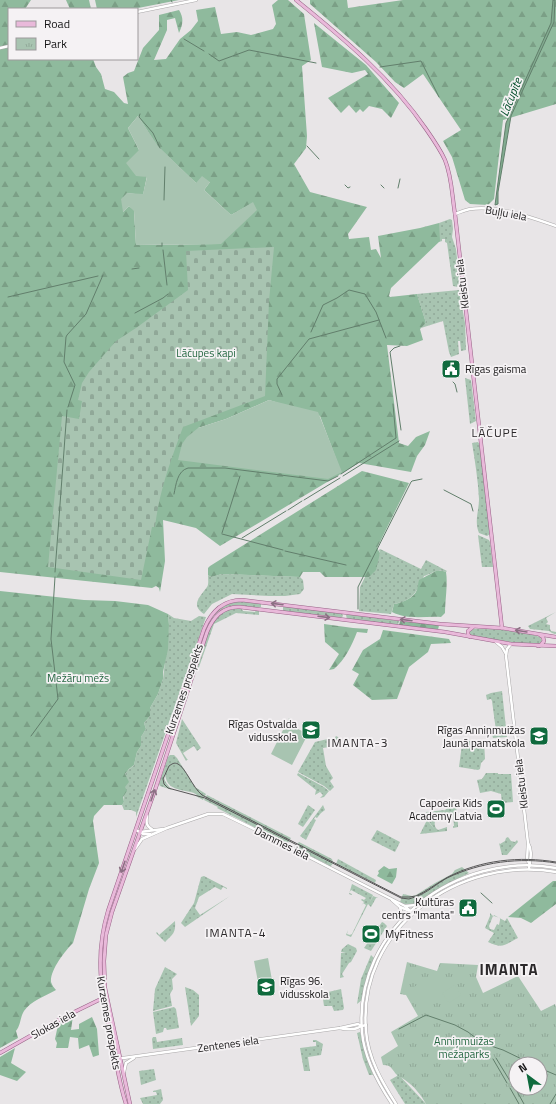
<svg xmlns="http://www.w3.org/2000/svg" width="556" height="1104" font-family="'Titillium Web',sans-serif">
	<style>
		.grass { fill: url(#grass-dots) }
		.forest { fill: url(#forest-firs); fill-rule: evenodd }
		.cemetery { fill: url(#cemetery-stones) }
		.park { fill: url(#park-tufts); fill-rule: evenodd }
		.garden { fill: #a8c4b1 }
		.water { fill: #82ac90; stroke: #627f6c }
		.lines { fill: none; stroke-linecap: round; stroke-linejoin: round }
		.stream { stroke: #627f6c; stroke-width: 1 }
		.minor-casing { stroke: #aba9aa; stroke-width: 3.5 }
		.major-casing { stroke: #976286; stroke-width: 4 }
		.minor { stroke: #fff; stroke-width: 2.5 }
		.major { stroke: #e9b9da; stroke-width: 3 }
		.tram { stroke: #575657; stroke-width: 1 }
		.oneway { stroke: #8b7083 }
		.labels { text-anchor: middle; stroke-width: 3.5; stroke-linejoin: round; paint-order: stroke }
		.street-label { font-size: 11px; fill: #181718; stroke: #f5f2f4 }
		.park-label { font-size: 11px; fill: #246741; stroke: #f5f2f4 }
		.poi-label { font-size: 11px; fill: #181718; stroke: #f5f2f4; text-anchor: end }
		.water-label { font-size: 12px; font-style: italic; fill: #004d29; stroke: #f5f2f4 }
		.neighbourhood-label { font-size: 12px; letter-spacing: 1px; fill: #2c292b; stroke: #f5f2f4 }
		.district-label { font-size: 15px; font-weight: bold; letter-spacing: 1px; fill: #2c292b; stroke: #f5f2f4 }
	</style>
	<defs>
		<pattern id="grass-dots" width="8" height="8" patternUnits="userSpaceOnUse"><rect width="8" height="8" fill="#a8c4b1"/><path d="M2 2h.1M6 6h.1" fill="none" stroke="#90a898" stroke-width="1.8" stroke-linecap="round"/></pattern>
		<pattern id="forest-firs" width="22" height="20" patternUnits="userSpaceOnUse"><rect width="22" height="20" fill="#8fba9d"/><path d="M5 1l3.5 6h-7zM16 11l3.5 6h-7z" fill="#7b9f86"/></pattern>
		<pattern id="cemetery-stones" width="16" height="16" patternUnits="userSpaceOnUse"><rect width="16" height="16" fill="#a8c4b1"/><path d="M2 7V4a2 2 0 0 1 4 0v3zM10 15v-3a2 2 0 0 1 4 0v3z" fill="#90a898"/></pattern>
		<pattern id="park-tufts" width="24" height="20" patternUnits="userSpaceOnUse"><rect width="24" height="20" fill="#a8c4b1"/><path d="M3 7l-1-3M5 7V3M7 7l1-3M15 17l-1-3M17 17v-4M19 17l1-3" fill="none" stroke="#90a898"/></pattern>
	</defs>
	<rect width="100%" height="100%" fill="#e8e5e7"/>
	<!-- grass -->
	<g class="grass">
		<polygon points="450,219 452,220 453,229 452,237 456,249 460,285 458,287 453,286 447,243 445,242 445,239 442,239 442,241 439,242 439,223"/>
		<polygon points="459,290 465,323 466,350 461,351 460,341 458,341 459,354 451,357 449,352 443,321 421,328 426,323 417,294"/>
		<polygon points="465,378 471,380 476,421 470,424"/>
		<path d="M478,442L480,445L490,534L487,536L479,533C474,521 479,511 479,499C478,480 475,461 472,443Z"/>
		<polygon points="478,535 489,540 490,542 493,567 482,567"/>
		<path d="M380,549L421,569L426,560L447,571L446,572C438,568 431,574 424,576C417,592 412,601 394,604L391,614L359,611L360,587L365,577H369L380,553L379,550Z"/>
		<path d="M222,574L300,577L303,580L304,589L300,594L285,596H269L232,594L212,604L204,614C190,605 200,597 207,587C209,584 208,579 208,575L211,577Z"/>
		<path d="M244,601L261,603V607C251,608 240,604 230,606C202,612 206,650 193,667C194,660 198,651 201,644C209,619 215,603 244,601Z"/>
		<polygon points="283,606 342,613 343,616 341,618 283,611"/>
		<path d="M241,608L243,611L255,612L256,610L259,611V615L236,613L214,624L198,670L196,668C205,651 207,615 228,609C232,608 237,608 241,608Z"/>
		<polygon points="556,612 546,618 548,622 546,624 550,625 550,629 551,631 556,632 556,634 552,633 549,631 530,629 528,626"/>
		<path d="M168,614L174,618L191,621L199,616L206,617L136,817V812L131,810H124L122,805L124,802C123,799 124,779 125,775C126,771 131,768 134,765L137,752L141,746V737L146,729L144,723L150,716V708L158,694L163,679L169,625Z"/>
		<polygon points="348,614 399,621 398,625 347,619 346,615"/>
		<path d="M473,629C493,629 521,630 540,637L542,641L539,644C517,644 495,640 473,636L470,635L469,631Z"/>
		<polygon points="502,691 507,737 493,738 492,734 495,733 496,731 492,701 491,699 487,700 486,695 491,693"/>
		<polygon points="182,719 201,748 197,751 194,746 183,753 187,759 188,759 186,761 176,743"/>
		<path d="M336,736L340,738C335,745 332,747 323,748L326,766L333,778L330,781L334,787L330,791L324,786L298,772L315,742L332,738L334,739Z"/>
		<polygon points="467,741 484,741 485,759 481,763 480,769 478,770 459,767 462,744"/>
		<path d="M170,755H174L177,758L195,787L206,794L203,800L196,796L197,795L194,793C181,789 166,791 165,773C162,780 168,785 172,790L160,786L159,784L168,757Z"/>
		<polygon points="298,773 324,787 329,791 324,797 320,798 323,795 320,792 315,795 316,790 297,775"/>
		<polygon points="486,773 498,773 499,786 498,774 511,774 513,802 502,803 501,794 491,791 480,793 477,780 482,779"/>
		<polygon points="207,795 291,838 287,844 217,808 218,807 204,800"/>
		<polygon points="308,805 315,810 303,827 298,824"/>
		<polygon points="323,805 325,810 321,813 317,818 315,817 314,819 316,820 306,840 300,836"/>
		<path d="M456,805L458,824V827L453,828V826H454L453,814L437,819V821H435C434,825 435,828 438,830L447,827V831L420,834L427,820L435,830L427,819L426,812L445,810L441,816L446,809Z"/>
		<polygon points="377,830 400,842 395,852 371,840"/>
		<polygon points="508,837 511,841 515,842 517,840 518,842 507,855 502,855 499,843 500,844 505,841 506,838"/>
		<polygon points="299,842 332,859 333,862 332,865 330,866 295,848"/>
		<polygon points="338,859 376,880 375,883 336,864"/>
		<polygon points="462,867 469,873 441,887 415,904 405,905 400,902 403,894 412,896 416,895 435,883 452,874 455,870"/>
		<polygon points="204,876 227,888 227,889 223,887 221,890 215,887 199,897 195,908 200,915 230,896 185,927 181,923 194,903 201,877"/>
		<polygon points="352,884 373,895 370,902 373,896 378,898 376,898 371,907 368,904 351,937 346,935 348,930 347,934 350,935 352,934 366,905 363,903 361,906 364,902 361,900 362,899 364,900 366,898 351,890 349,893 352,894 352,895 349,894"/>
		<path d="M490,913L493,916L489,926L490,929L494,930L497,924L499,925L500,920V918L494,916L493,917L494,915L505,921L507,918L518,938C504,945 503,949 488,942L494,933L485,928L490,916Z"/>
		<path d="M175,921C176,933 173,934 165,942L156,933L157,932L159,935Z"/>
		<polygon points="382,922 384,923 387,926 371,951 364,948"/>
		<polygon points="348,944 356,948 357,951 351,962 349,963 342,974 344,977 340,978 341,953 346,952 341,952 342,949"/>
		<polygon points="371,955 374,958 368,974 362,1000 357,1004 361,979"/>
		<polygon points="165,967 177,974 172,979 173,989 170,994 172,1006 153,1011 155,989"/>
		<polygon points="185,987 193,990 199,995 199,1016 191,1026"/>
		<polygon points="341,989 344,1008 343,1010 334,1011 332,1006 324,1006 323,999 321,999 320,994"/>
		<polygon points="174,1007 176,1009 179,1028 167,1030 166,1028 164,1028 163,1032 156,1034 153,1012"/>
		<polygon points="360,1032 366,1053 373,1075 369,1075 363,1059 357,1033"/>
		<polygon points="153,1037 156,1037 157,1042 182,1038 183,1045 153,1049 152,1039"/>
		<polygon points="313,1040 316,1040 323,1044 321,1055 308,1057 310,1071 304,1071 300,1048 316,1046 316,1042 313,1042"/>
		<polygon points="154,1069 156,1080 141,1085 139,1071"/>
		<polygon points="397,1073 426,1104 405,1104 390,1080 397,1076"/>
		<polygon points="161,1089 163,1100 160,1104 143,1104 140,1098 157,1095 156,1092 153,1092 153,1091"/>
	</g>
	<!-- forest -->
	<g class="forest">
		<path d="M0,0H31L25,9H9V59H93L96,67L101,74L105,89L114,92L124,103L128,104L123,77L128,73L134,71L143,48L159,30V15L179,10C184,18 183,24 179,33L175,18L167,20V30L154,60L166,59L180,39L191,30L198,21L196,10L215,7L221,34L237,32L251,35L273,29L276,24L272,5L278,0H288L304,14L311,60L302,66L307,136L306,148L294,164L310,192L367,207L348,234L349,239L369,237L371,250L376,249L381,258L378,236L420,228L439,223L440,241L391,288L389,296L390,297L417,294L426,323L420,329L423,340L407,346L387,345L399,443L408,446L416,437L430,431L425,445L417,456L411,472L359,463L220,546L196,528L163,520L165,561L160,592L159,588L156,586L152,588L0,572ZM138,116L157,146L196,183L210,182L204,190L231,215L253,203L220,244L136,245L134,210L129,206L123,212L127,193L143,195L147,176L139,150L128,128ZM269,400L320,416L341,472L198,428L226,419Z"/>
		<polygon points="66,0 89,0 91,9 70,9"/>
		<polygon points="95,0 179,0 133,9 97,9"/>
		<polygon points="310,0 347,0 348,8 403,0 556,0 556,104 503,120 494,199 488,205 470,204 465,200 452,157 443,141 461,130 423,74 404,88 395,82 376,62 310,4"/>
		<polygon points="314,23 366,65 399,103 391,118 382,109 369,106 363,112 360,109 356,113 349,105 341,113 328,98 368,74 365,70 352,73 322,67"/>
		<polygon points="362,471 409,483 377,548 380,553 376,570 369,577 325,577 320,572 303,572 300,577 222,574 211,577 208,575 208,568 210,566"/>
		<path d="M436,571H443L446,572C448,584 445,600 445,613L441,617C425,616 407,620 392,612L394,604C401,603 414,598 417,590C418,587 418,583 419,580Z"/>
		<path d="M0,591L84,600L115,601L148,605L168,614L169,625L168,649L163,672V679L158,694L150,708V716L144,723L146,729L141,737V746L137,752L134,765L129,769L125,774L129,782L125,787L127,791L123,797L124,802L122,805H104L94,816L93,821L99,863L89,889L73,943C65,951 50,970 51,982C52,985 54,988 56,990C45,996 31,1001 24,1011C20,1017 21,1025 16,1031L18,1038L0,1048Z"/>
		<polygon points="400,621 439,625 438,630 399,625"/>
		<path d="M324,624L353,628L368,629L367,633L357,632C352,645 345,660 334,669L329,670L339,654L325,642Z"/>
		<polygon points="383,630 449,639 451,643 431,644 428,652 409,667 397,699 372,700 353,685 359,674 352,670 363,650 380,639"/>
		<polygon points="384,866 389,869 397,868 396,877 392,884 377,876 379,873 378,871"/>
		<polygon points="553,881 556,881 556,904 531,923 521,918 508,917"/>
		<polygon points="73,1016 71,1030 79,1029 79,1024 92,1017 97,1029 99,1055 93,1057 89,1045 79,1049 78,1038 70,1037 68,1048 56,1048 57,1043 55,1039 58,1025"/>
		<polygon points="15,1048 11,1063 26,1072 17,1081 0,1075 0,1057"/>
	</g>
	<!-- cemetery -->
	<path class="cemetery" d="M274,247L269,301L265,396L183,427C171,460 159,491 155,527H152L141,580L48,567L62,416L79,419L82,401L78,400L82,383L89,372L116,341L136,328L188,290L186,251Z"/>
	<!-- park -->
	<path class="park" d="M407,962L437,971L440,963L478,965L476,977L483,993L518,976L541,1011L555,1004L556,1007V1104H426C421,1095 414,1086 405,1080C403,1078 399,1077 397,1075C392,1070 392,1065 383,1065L381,1057L398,1046L391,1032L418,1016L406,995L400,994ZM516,1064H540V1088H516Z"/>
	<!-- garden -->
	<g class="garden">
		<polygon points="138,116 158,146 196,183 202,176 210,182 204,190 231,215 253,202 257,210 221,244 136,245 134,211 129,206 123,212 121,199 127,193 143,194 147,177 136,176 126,163 139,150 128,128"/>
		<polygon points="269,400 318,412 342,472 328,479 178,460 182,444 187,437 198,428 226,419"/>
		<polygon points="289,718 291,719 288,724 308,734 292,765 271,754"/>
		<polygon points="268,958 272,980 258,982 254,961"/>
		<polygon points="438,971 448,987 418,1007 408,991"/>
		<polygon points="455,985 461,995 449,1003 442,993"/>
	</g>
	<!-- water -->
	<polygon class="water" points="553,0 555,0 554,22 511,116 498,192 498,204 495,205 506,123 551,23"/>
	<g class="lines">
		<!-- stream -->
		<g class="stream">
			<polyline points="171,0 172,2"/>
			<polyline points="184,39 204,51"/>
			<polyline points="209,54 219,61 249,50 316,63"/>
			<polyline points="380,67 421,61 439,97"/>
			<polyline points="367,76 368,76"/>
			<polyline points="140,114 139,117 153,133 160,148"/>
			<polyline points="307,146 319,159"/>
			<polyline points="345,185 348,188 350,187"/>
			<polyline points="381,185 384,188"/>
			<polyline points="398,188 400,179"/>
			<polyline points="164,200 165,167"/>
			<polyline points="162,243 162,246"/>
			<polyline points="163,250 167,285"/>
			<polyline points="132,269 139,268"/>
			<polyline points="8,297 98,276"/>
			<polyline points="135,313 163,298 168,294"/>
			<polyline points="311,332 323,305 337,298 349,290 365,294 376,312 386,338"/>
			<polyline points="400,346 394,348 390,352 401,430"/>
			<polyline points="453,382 455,384 457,392"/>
			<polyline points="282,395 277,384 277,379 309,339 379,320"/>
			<polyline points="68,407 75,385 64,362 66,337 67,335 86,314 103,275"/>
			<polyline points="341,474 396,438 393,404"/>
			<polyline points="343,476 399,441"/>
			<polyline points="444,490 471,504 473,511"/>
			<path d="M174,494C176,485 177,471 188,468H225L328,481L338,476"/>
			<polyline points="304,500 340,478"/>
			<polyline points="288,510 302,501"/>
			<polyline points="222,533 240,476"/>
			<polyline points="222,534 283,550"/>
			<polyline points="242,538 286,511"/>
			<polyline points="285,551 346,565"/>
			<polyline points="55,572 67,410"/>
			<polyline points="358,609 358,587 411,482 412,481 422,479"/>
			<polyline points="31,736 58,699 51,639 55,577"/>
			<polyline points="481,893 492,903"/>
			<polyline points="399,1029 426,1015 455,1025 468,1032 485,1045"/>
			<polyline points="488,1045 503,1050 532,1064"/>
			<polyline points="496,1058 510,1081"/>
			<polyline points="493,1059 507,1083"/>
			<polyline points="542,1069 556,1075"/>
			<polyline points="514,1086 524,1104"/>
			<polyline points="510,1088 519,1104"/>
			<polyline points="550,1104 556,1094"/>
			<polyline points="555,1104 556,1102"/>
		</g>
		<defs>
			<g id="minor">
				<polyline points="137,12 196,0"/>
				<polyline points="0,48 9,46"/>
				<path d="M455,214C460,212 465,210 470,209C498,205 530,217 556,226"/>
				<polyline points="496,642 502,647 506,654"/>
				<polyline points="511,644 507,649 506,656 528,843 527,860 530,864"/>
				<path d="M147,816C146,823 146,826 153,830"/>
				<polyline points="136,830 143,834 150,834"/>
				<polyline points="140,832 163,829"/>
				<path d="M528,843C533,851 530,860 529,869"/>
				<polyline points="135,849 142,839 167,828 208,814 223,814 252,828 405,906 410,911"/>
				<polyline points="392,900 400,907 410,911"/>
				<polyline points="405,906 416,905"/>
				<polyline points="400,907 402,915 401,919"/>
				<path d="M340,1028C346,1030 356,1030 361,1026"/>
				<polyline points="116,1059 340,1028 358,1024 362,1026 366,1025"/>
				<polyline points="124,1072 126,1063 134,1058"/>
				<path d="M392,1104C378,1083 364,1057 362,1032C353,927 458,850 556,868"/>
				<path d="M396,1104C382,1082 368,1058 366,1031C357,928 459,855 556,872"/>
			</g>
			<g id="major">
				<path d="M296,0C343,38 391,78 426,129C433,139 440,149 445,160C452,177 452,196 455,214L502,628"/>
				<polyline points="470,637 468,634 468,631 473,627"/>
				<polyline points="538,646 541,645 544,641 543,637 540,635"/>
				<polyline points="0,1053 62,1018 103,998"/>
				<path d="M126,1104C120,1086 117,1066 113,1047C103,998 93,961 108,911L204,629C211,612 223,600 242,600L440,624L502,628L556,637"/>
				<path d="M130,1104L105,988L104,961L106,935L112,912L156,787L207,632C213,617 223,606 240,607L445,632L511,644L556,646"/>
			</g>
		</defs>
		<!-- minor casing -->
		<use href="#minor" class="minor-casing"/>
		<!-- major casing -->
		<use href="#major" class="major-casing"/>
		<!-- minor -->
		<use href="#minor" class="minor"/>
		<!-- major -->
		<use href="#major" class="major"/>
		<!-- tram -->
		<path class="tram" d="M556,862C519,856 481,860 448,877C437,883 427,891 416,896L409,897H401L202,795C193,788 185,767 178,764C174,762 172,764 169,766L163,779L164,784L168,788L205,798L401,898L409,899L415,897C427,893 436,884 447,878C481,862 519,857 556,863"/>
	</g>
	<!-- one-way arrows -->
	<defs><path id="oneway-shaft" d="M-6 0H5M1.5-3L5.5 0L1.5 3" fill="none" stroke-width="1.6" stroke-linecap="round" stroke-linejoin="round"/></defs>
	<g class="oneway">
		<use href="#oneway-shaft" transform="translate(277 604) rotate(-173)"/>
		<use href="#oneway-shaft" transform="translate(324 617) rotate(7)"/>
		<use href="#oneway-shaft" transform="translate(406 620) rotate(-173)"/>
		<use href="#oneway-shaft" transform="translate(521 631) rotate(-171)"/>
		<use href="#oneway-shaft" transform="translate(153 795) rotate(-71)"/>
		<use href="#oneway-shaft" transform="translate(123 867) rotate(109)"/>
	</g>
	<!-- icons -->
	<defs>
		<symbol id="civic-square" viewBox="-11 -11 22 22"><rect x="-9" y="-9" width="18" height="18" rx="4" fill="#0f6a3d" stroke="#f5f2f4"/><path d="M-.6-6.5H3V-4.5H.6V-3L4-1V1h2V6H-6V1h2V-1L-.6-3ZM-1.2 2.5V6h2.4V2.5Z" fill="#fff"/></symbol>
		<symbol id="school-square" viewBox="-11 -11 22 22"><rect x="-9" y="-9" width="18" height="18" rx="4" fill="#0f6a3d" stroke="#f5f2f4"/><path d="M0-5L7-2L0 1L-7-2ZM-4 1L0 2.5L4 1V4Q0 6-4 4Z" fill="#fff"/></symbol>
		<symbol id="stadium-square" viewBox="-11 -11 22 22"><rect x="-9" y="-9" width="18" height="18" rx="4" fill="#0f6a3d" stroke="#f5f2f4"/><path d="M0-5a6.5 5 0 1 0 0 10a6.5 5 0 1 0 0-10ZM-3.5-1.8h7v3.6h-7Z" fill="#fff"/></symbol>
	</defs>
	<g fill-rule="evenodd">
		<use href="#civic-square" x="440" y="358" width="22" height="22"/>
		<use href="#school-square" x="300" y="719" width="22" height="22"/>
		<use href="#school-square" x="528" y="725" width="22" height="22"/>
		<use href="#stadium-square" x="485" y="798" width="22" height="22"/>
		<use href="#civic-square" x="457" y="897" width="22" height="22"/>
		<use href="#stadium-square" x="360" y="923" width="22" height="22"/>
		<use href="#school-square" x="255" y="976" width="22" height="22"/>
	</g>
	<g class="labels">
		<!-- street labels -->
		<g class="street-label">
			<text transform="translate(506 213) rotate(10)" y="4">Buļļu iela</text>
			<text transform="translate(462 284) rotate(-97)" y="4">Kleistu iela</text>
			<text transform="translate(184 689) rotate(-71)" y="4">Kurzemes prospekts</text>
			<text transform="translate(521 784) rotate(-97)" y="4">Kleistu iela</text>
			<text transform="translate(282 843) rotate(27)" y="4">Dammes iela</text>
			<text transform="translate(109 1023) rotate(80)" y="4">Kurzemes prospekts</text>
			<text transform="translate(53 1024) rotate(-29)" y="4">Slokas iela</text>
			<text transform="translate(228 1044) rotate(-8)" y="4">Zentenes iela</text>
		</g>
		<!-- park labels -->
		<g class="park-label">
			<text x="206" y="357">Lāčupes kapi</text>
			<text x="78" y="682">Mežāru mežs</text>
			<text x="464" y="1045">Anniņmuižas<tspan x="464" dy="13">mežaparks</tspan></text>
		</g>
		<!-- poi labels -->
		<g class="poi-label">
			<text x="465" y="373" text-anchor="start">Rīgas gaisma</text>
			<text x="297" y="728">Rīgas Ostvalda<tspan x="297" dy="13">vidusskola</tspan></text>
			<text x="525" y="734">Rīgas Anniņmuižas<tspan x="525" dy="13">Jaunā pamatskola</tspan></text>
			<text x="482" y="807">Capoeira Kids<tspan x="482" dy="13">Academy Latvia</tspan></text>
			<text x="454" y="906">Kultūras<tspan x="454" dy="13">centrs "Imanta"</tspan></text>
			<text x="385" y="938" text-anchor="start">MyFitness</text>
			<text x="280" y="985" text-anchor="start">Rīgas 96.<tspan x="280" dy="13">vidusskola</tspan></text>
		</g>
		<!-- water labels -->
		<g class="water-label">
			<text transform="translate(511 97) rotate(-68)" y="4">Lāčupīte</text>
		</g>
		<!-- neighbourhood labels -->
		<g class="neighbourhood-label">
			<text x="495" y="437">LĀČUPE</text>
			<text x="358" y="747">IMANTA-3</text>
			<text x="236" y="937">IMANTA-4</text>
		</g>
		<!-- district labels -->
		<g class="district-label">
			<text x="509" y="975">IMANTA</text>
		</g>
	</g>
	<!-- legend -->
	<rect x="8" y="8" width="130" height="52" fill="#f5f2f4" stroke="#9d9a9c"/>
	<rect x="16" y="21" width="20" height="6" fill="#e9b9da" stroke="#9d9a9c"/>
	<text x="44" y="28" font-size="12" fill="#181718">Road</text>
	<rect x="16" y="38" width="20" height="12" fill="url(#park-tufts)" stroke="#9d9a9c"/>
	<text x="44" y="48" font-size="12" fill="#181718">Park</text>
	<!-- north arrow -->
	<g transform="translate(528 1076) rotate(328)"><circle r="19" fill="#f5f2f4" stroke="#9d9a9c"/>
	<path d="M0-3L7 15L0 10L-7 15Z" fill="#0f6a3d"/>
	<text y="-6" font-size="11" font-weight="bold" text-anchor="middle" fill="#181718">N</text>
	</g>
</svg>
